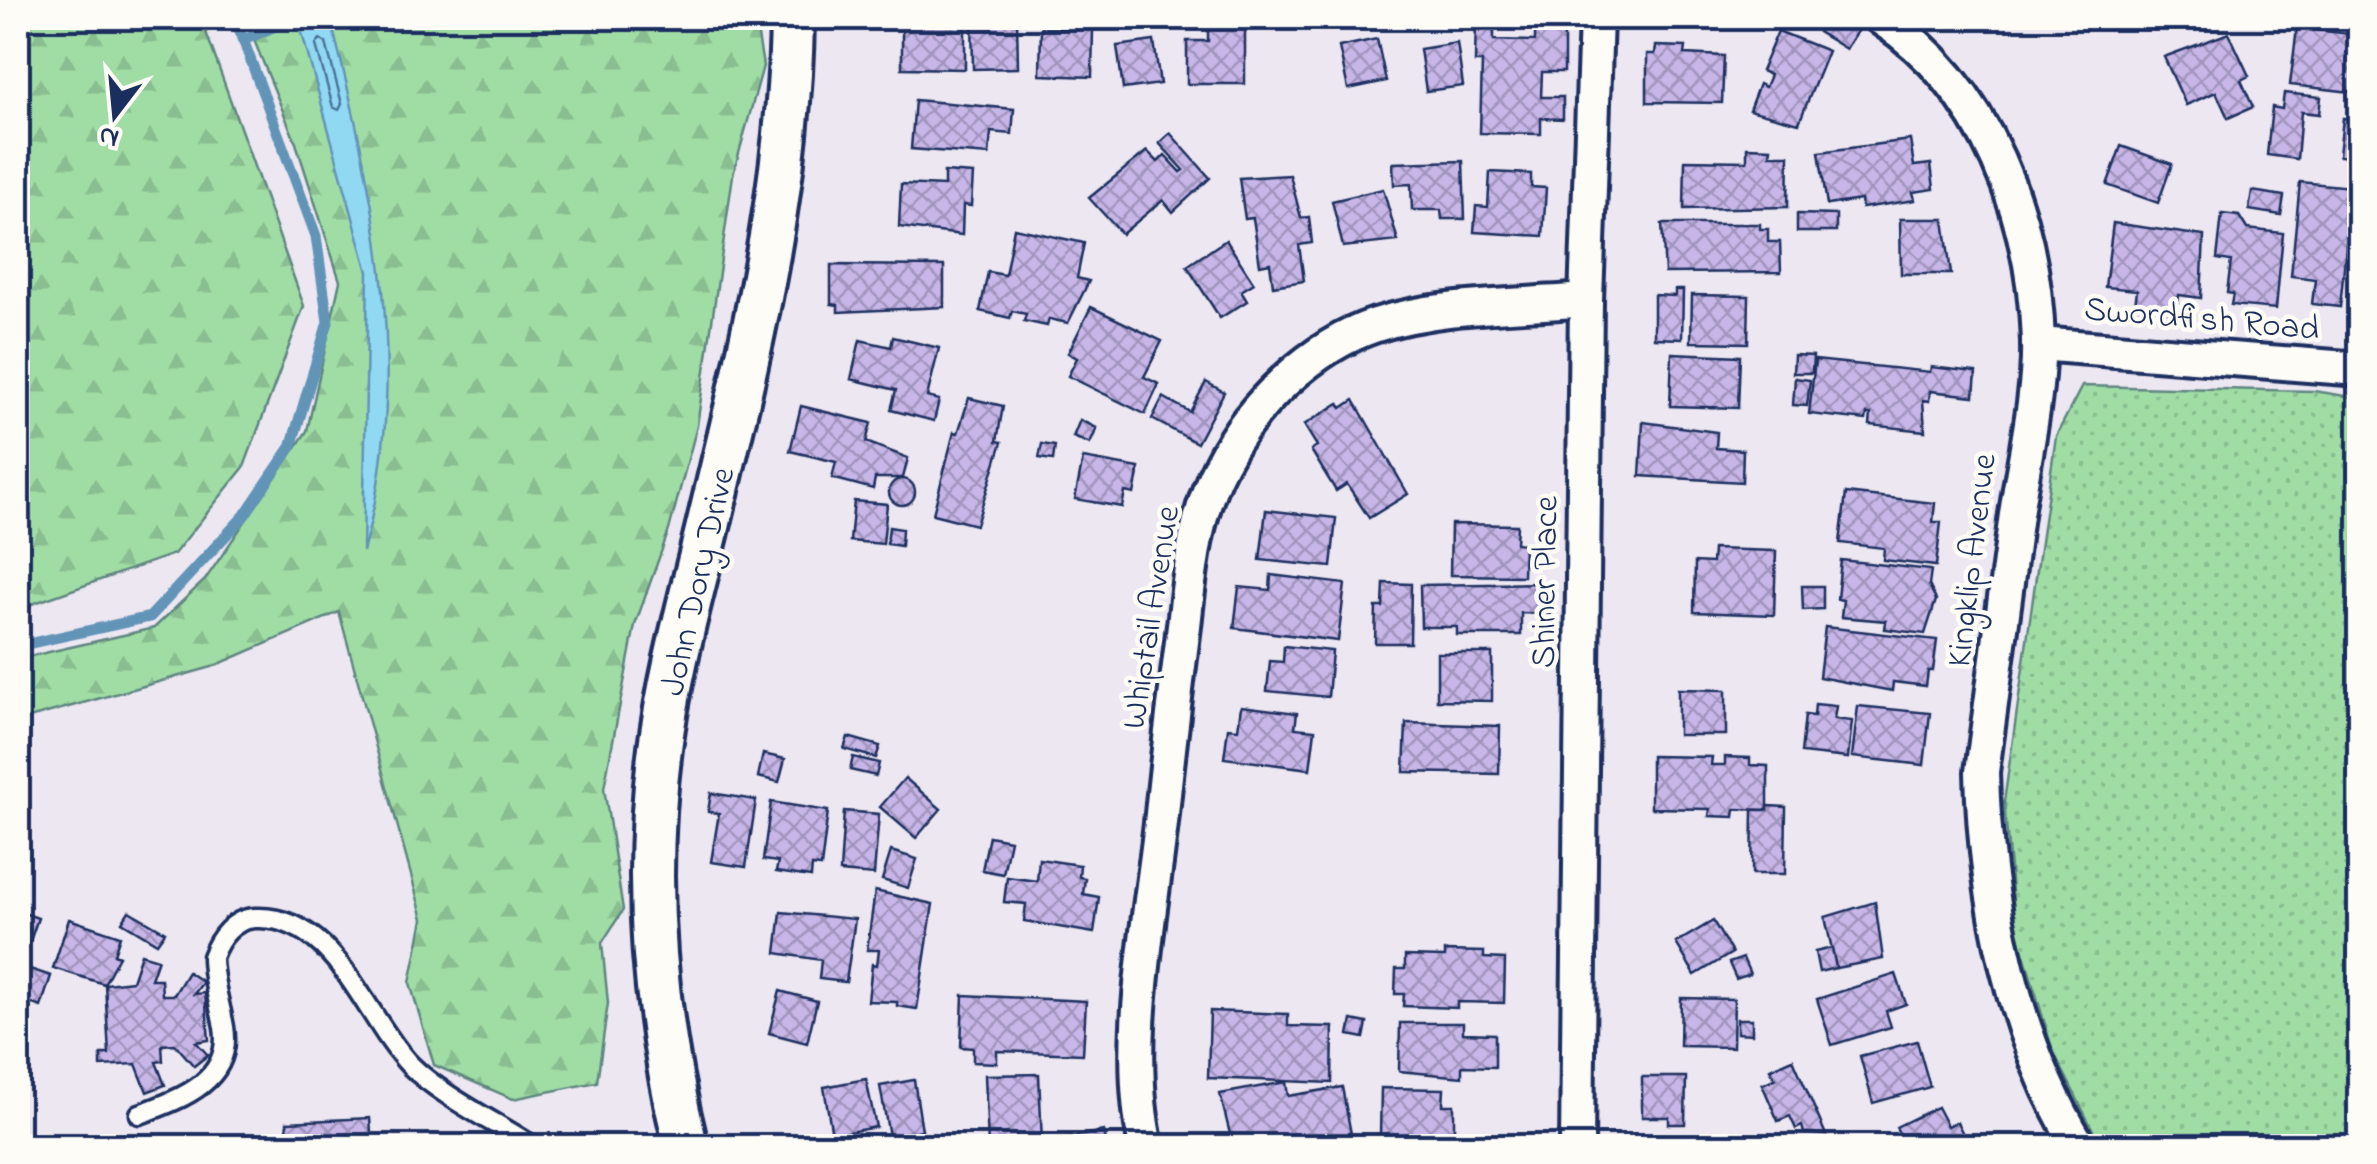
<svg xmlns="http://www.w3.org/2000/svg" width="2377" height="1164" font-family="'Indie Flower',sans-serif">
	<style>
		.green { fill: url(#green-dots); stroke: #5e8681; stroke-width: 2.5 }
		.forest { fill: url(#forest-firs); stroke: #5e8681; stroke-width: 2.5 }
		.water { fill: #91d8f3; stroke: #6294b7; stroke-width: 2.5 }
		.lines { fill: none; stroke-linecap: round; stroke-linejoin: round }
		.shore { stroke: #4a739a; stroke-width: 2.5 }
		.stream { stroke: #6294b7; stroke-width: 11 }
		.building { fill: url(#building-cross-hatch); stroke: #1b2f5e; stroke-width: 2.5 }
		.service-casing { stroke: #1b2f5e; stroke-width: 25 }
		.minor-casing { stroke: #1b2f5e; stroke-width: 40 }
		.tertiary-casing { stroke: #1b2f5e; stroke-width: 50 }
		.service { stroke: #fdfcf7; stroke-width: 18 }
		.minor { stroke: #fdfcf7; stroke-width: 32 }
		.tertiary { stroke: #fdfcf7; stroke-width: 42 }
		.labels { text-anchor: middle; stroke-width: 9; stroke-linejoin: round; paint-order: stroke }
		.street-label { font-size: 35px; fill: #1b2f5e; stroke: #fdfcf7 }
	</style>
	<defs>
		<pattern id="green-dots" width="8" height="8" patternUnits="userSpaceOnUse" patternTransform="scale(2.5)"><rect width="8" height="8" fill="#a0dda4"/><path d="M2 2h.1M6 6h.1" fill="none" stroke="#89be90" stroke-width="1.8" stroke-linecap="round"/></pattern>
		<pattern id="forest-firs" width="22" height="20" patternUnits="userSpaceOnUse" patternTransform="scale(2.5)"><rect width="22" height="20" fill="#a0dda4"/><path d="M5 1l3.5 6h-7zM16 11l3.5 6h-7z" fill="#89be90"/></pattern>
		<pattern id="building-cross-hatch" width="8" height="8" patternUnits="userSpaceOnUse" patternTransform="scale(2.5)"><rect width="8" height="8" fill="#c7b6e7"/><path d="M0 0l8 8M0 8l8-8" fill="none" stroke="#a194be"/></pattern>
	</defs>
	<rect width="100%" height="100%" fill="#ede7f2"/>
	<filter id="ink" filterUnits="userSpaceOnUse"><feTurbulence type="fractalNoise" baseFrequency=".01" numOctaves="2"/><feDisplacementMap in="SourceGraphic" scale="20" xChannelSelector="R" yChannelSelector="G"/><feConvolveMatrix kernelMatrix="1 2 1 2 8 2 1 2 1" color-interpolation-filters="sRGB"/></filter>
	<g filter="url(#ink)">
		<!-- green -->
		<polygon class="green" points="2082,386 2314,391 2359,398 2359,1146 2101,1146 2053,1051 2015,924 2004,802 2056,436"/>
		<!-- forest -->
		<g class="forest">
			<polygon points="18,18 201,18 304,306 244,467 174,554 18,609"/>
			<polygon points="245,18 755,18 763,66 733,175 697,426 669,530 635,625 604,788 623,910 602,943 608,1003 597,1082 513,1099 434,1065 410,983 423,919 339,612 212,667 18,721 18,659 154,628 205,580 307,431 340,281 296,143"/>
		</g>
		<!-- water -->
		<path class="water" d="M333,29C377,198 412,380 363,552L368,272L301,30Z"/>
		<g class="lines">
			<!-- shore -->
			<polygon class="shore" points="320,39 326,43 342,104 339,110 333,107 316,45"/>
			<!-- stream -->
			<g class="stream">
				<polyline points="244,40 293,18"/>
				<polyline points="18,646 150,617 244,516 291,447 328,322 316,236 235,18"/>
			</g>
		</g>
		<!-- building -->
		<g class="building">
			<polygon points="902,18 965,19 965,69 902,68"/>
			<polygon points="972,18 1017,18 1018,68 973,69"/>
			<polygon points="1208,18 1245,18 1245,84 1187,84 1187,41 1208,41"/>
			<polygon points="1476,18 1494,19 1494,40 1535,41 1535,25 1564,26 1564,72 1542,72 1541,97 1563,97 1563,119 1541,118 1541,134 1480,133 1482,62 1475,62"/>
			<polygon points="1827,18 1856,18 1863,22 1846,49 1818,32"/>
			<polygon points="1041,28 1093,29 1092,77 1040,75"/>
			<polygon points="2297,28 2360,35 2360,93 2290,85"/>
			<polygon points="1778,31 1828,51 1799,123 1749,110 1759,84 1765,87 1770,75 1761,71"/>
			<polygon points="2229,33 2249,76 2241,80 2253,107 2228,118 2216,92 2186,105 2164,57"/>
			<polygon points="1377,39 1386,81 1348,89 1339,47"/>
			<polygon points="1154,41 1160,84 1123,89 1117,46"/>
			<polygon points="1457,43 1463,86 1426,91 1420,49"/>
			<polygon points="1656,46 1686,47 1685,54 1724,56 1722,103 1647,102 1647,54 1655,54"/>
			<polygon points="2284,93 2321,97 2319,114 2301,112 2297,159 2267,155 2272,107 2282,109"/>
			<polygon points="915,100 1014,109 1012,134 991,132 989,155 911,149"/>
			<polygon points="2343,118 2360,120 2360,158 2339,156"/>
			<polygon points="1170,133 1210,178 1173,212 1163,200 1122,234 1089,198 1147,151 1158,162 1165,155 1181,172 1184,170 1159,143"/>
			<polygon points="1910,140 1914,166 1931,164 1934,189 1913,192 1915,200 1862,208 1861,200 1827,205 1819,152"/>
			<polygon points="2121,146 2172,164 2158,203 2107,185"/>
			<polygon points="1747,147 1771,148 1770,155 1789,155 1788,207 1684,209 1685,160 1747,161"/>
			<polygon points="1463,161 1465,219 1442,219 1441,210 1412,210 1411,184 1394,185 1393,163"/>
			<polygon points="944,172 973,174 971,206 963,205 962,235 899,227 901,184 944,186"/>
			<polygon points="1490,172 1531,174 1531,187 1546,188 1543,236 1474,232 1476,206 1488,207"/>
			<polygon points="1290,175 1301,218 1309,217 1312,243 1299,245 1304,281 1273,286 1270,263 1260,265 1253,218 1245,219 1239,178"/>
			<polygon points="2300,182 2352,187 2340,307 2312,304 2315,279 2291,276"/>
			<polygon points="1383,189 1398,241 1343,247 1332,201"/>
			<polygon points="2252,191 2284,196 2281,215 2249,210"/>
			<polygon points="1797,214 1836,215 1836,232 1797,232"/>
			<polygon points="2222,214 2239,216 2247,229 2283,233 2276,309 2231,305 2233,294 2227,293 2231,261 2217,259"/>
			<polygon points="1900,219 1944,219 1951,274 1901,274"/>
			<polygon points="2113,223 2204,236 2201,298 2179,295 2176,319 2134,313 2137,290 2105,287"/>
			<polygon points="1662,224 1760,224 1760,229 1768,229 1768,242 1780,242 1781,272 1665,273"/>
			<polygon points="1014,228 1084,243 1077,278 1089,281 1068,323 1049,319 1047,326 1024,321 1026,314 1012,311 1010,318 980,311 988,272 1005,275"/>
			<polygon points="1226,240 1254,283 1241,291 1247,301 1220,318 1187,266"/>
			<polygon points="2360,245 2360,296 2354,295"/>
			<polygon points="831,265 944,266 944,307 838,312 838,305 831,304"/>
			<polygon points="1675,290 1683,290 1682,339 1654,338 1654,295 1675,296"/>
			<polygon points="1692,295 1749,296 1748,343 1691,342"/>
			<polygon points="1091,307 1162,341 1144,377 1159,384 1145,414 1068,376 1077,358 1068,353"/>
			<polygon points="893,337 939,348 927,397 939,400 934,421 891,410 896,390 851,379 860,340 891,347"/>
			<polygon points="1672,353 1740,356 1738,408 1670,406"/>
			<polygon points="1794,355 1813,356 1812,373 1793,373"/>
			<polygon points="1815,360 1930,372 1931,367 1976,372 1974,396 1930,391 1929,401 1923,400 1925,431 1870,425 1871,414 1867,414 1866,420 1809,414"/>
			<polygon points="1795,378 1810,380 1807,406 1793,405"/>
			<polygon points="1206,382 1224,392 1197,443 1152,419 1163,397 1190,412"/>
			<polygon points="969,398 1003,406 997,441 1002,442 976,525 933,514 954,432 958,433"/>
			<polygon points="1354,400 1408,494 1369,518 1347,484 1336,491 1311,450 1317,446 1304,425 1339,403 1342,408"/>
			<polygon points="801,406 871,423 866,442 908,458 903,478 875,478 873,489 832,478 836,462 790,451"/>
			<polygon points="1080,420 1097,428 1090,444 1073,437"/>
			<polygon points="1643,422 1717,432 1716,448 1743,450 1742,482 1640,476"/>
			<polygon points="1042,444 1055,446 1053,460 1039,458"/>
			<polygon points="1083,458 1139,468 1134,494 1125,492 1122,507 1075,499"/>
			<circle cx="902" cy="492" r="13"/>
			<polygon points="1846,493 1935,503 1933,522 1941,522 1936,566 1883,560 1884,548 1840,543"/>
			<polygon points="854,501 887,504 883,544 850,541"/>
			<polygon points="1266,510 1336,518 1331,567 1260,560"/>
			<polygon points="1451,524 1517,525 1516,543 1524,544 1523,576 1450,575"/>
			<polygon points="889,527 902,529 901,546 887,544"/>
			<polygon points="1713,549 1776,551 1774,615 1694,612 1695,562 1712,563"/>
			<polygon points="1841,560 1931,570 1929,585 1936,600 1925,634 1885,629 1886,621 1841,617 1843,600 1837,599"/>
			<polygon points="1271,575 1345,584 1338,641 1234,628 1239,587 1270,590"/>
			<polygon points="1384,583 1411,584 1410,643 1375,643 1376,607 1383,607"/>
			<polygon points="1550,583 1550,614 1521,613 1521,635 1457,635 1457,627 1421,627 1420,585"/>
			<polygon points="1802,586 1823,586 1823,609 1803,610"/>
			<polygon points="1825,627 1937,640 1933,671 1928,671 1926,686 1893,682 1892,691 1819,677"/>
			<polygon points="1284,646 1332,651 1328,697 1267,691 1270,661 1283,662"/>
			<polygon points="1437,653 1492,653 1492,701 1437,700"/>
			<polygon points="1678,689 1726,690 1726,735 1678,735"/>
			<polygon points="1815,704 1836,706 1834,719 1852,721 1848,758 1801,753 1805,715 1814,716"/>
			<polygon points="1241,706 1297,713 1295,728 1315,730 1310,769 1224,758 1228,728 1238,729"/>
			<polygon points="1858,706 1930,713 1924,765 1852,757"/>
			<polygon points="1406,723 1500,726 1499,774 1404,772"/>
			<polygon points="848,737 880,746 876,758 844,749"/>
			<polygon points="763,754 785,759 779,782 758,777"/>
			<polygon points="1651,756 1712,757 1711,765 1725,765 1725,757 1750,758 1750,765 1768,766 1768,810 1735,809 1734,817 1709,816 1710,809 1651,808"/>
			<polygon points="853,757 879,763 876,776 850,770"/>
			<polygon points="905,778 941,809 916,838 880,807"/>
			<polygon points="711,793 756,800 746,867 711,862 719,813 708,812"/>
			<polygon points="771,802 828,811 821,867 812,866 811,877 776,872 778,862 763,860"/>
			<polygon points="1768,806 1786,807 1785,874 1752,874 1753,810 1768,810"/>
			<polygon points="844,811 879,814 874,875 840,872"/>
			<polygon points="989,836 1010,840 1003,874 982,870"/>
			<polygon points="891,851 917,859 908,888 882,880"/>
			<polygon points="1039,859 1080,865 1079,877 1085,878 1083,894 1099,897 1094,933 1024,921 1026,904 1004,902 1007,877 1037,881"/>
			<polygon points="875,891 933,904 917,1009 897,1006 897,1002 868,1001 872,964 877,965 879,950 867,950"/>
			<polygon points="1875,902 1883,959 1836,968 1825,917"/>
			<polygon points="18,911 38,918 26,953 18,949"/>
			<polygon points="129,911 165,932 157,943 122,922"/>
			<polygon points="781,912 855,919 846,982 819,979 821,960 776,953"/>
			<polygon points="69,919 120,936 114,954 119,956 104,984 53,968"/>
			<polygon points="1713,921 1732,953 1695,975 1676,943"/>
			<polygon points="1832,948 1836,968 1819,972 1815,952"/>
			<polygon points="1445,951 1484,952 1484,958 1505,959 1504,1003 1457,1002 1457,1008 1403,1006 1404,994 1395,994 1396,969 1405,969 1405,956 1445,957"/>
			<polygon points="141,954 158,959 151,979 161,979 162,995 174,995 188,972 203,982 194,994 205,993 209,1040 196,1042 208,1055 194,1066 175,1044 162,1045 163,1061 156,1062 165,1085 147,1092 136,1064 101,1066 101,1054 109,1054 105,984 132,981"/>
			<polygon points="1743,958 1750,974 1736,979 1729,963"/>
			<polygon points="18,965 51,976 41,1007 18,999"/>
			<polygon points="1896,974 1906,1004 1886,1011 1891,1027 1832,1045 1817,999"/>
			<polygon points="780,991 817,1001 807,1043 769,1033"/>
			<polygon points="963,995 1086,1001 1083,1054 997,1051 997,1063 973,1062 973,1048 961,1047"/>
			<polygon points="1681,998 1734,999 1733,1047 1680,1046"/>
			<polygon points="1210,1011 1288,1014 1288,1026 1333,1027 1332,1083 1208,1078"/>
			<polygon points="1737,1019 1752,1019 1752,1034 1737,1033"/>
			<polygon points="1352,1020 1367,1023 1364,1038 1349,1035"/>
			<polygon points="1400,1023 1463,1023 1463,1033 1495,1034 1495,1067 1462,1066 1462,1077 1399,1071"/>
			<polygon points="1917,1041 1930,1087 1873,1103 1860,1056"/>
			<polygon points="1793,1059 1826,1135 1804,1133 1802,1126 1796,1129 1790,1116 1778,1121 1762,1084 1775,1079 1770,1069"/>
			<polygon points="1039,1074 1042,1143 988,1146 985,1075"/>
			<polygon points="1642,1077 1686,1077 1685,1124 1669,1124 1669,1117 1642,1117"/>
			<polygon points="866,1079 876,1127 832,1135 824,1087"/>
			<polygon points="914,1080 922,1130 889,1136 880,1086"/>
			<polygon points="1286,1082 1288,1096 1342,1087 1352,1139 1312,1146 1233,1146 1220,1094"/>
			<polygon points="1381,1088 1444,1089 1443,1105 1454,1105 1454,1137 1380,1136"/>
			<polygon points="1937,1107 1947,1126 1957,1122 1969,1146 1905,1146 1896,1127"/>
			<polygon points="370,1118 372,1146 288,1146 287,1122"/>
			<polygon points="1104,1131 1107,1146 1068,1146 1066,1138"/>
			<polygon points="1657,1134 1697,1141 1698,1135 1760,1146 1655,1146"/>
			<polygon points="202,1138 205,1146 176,1146"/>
		</g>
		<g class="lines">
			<defs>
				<path id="service" d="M140,1114C180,1099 233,1081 224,1027C220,1004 212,980 212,957C219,938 233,919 255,918C335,914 364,1017 410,1065C440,1095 495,1122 532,1146"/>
				<g id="minor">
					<path d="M1881,18C1987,88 2034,217 2038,341C2040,394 2022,467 2015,522C2004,605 1993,688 1982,772C1985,900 2012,1035 2079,1146"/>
					<polyline points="2038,344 2360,369"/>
					<path d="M1146,1146C1123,1045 1151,918 1162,814C1168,752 1176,689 1184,626C1190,572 1195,513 1221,464C1251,405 1312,346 1376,325C1441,304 1518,306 1586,300"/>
					<polyline points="1577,1146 1586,300 1596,18"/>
				</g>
				<path id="tertiary" d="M686,1146C654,1016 643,882 660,748C670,670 692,594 710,518C750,352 790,189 792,18"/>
			</defs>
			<!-- service casing -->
			<use href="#service" class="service-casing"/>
			<!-- minor casing -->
			<use href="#minor" class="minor-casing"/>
			<!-- tertiary casing -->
			<use href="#tertiary" class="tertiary-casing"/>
			<!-- service -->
			<use href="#service" class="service"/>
			<!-- minor -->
			<use href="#minor" class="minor"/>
			<!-- tertiary -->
			<use href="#tertiary" class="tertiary"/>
		</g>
	</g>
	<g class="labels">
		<!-- street labels -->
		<g class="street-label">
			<text transform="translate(2202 317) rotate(5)" y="12">Swordfish Road</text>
			<text transform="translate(1970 560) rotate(-83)" y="12">Kingklip Avenue</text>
			<text transform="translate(696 581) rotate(-77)" y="12">John Dory Drive</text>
			<text transform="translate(1543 582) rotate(-89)" y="12">Shiner Place</text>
			<text transform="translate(1149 617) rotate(-81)" y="12">Whiptail Avenue</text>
		</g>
	</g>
	<!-- margin -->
	<rect width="2377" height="1164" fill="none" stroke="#fdfcf7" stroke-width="60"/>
	<rect x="30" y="30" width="2317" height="1104" fill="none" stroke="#1b2f5e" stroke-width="4" filter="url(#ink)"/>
	<!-- north arrow -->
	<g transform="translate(115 115) rotate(196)" stroke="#fdfcf7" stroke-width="8" paint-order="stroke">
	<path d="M0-8L18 38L0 25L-18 38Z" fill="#1b2f5e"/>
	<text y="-15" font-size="28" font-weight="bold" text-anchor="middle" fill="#1b2f5e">N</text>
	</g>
</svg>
